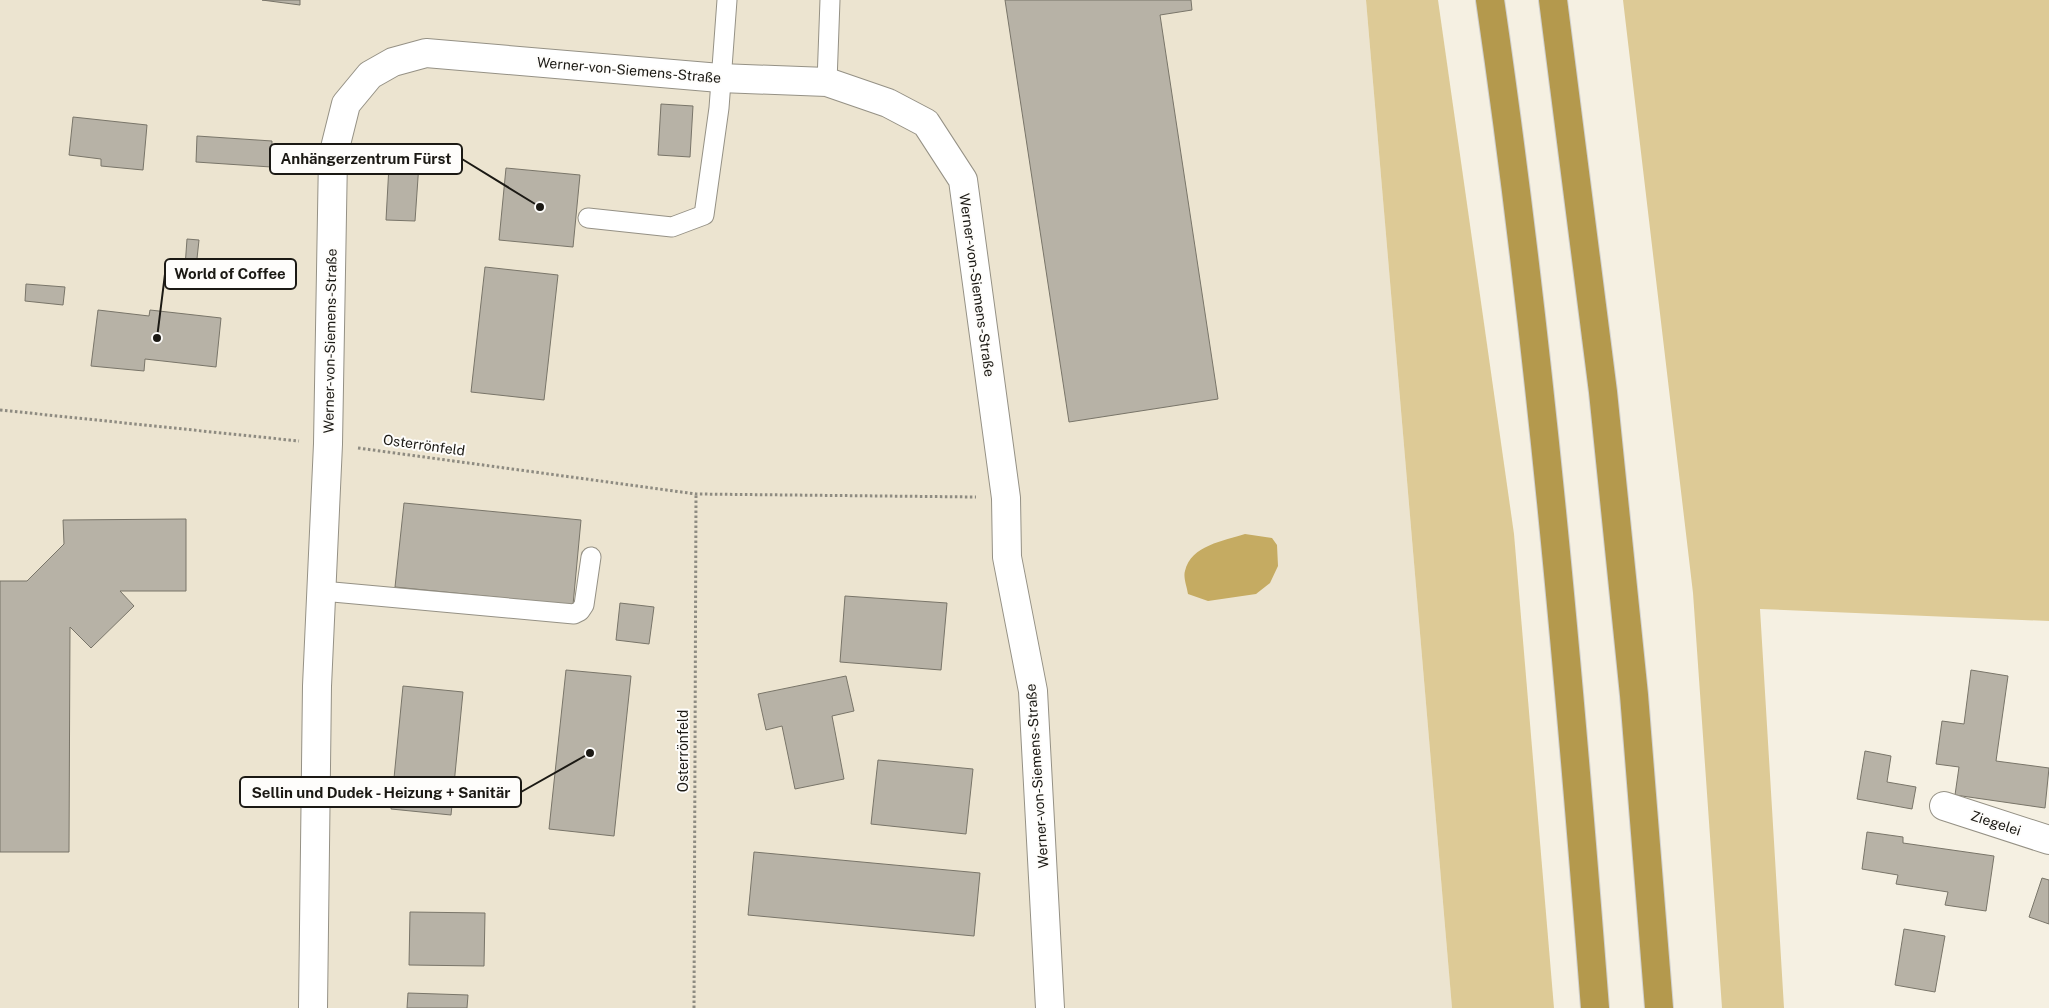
<svg xmlns="http://www.w3.org/2000/svg" width="2049" height="1008" font-family="'Public Sans',sans-serif">
	<style>
		.built { fill: #ece4d0 }
		.green { fill: #ddca96 }
		.water { fill: #c5ab62 }
		.building { fill: #b7b2a6; stroke: #797569 }
		.lines { fill: none; stroke-linecap: round; stroke-linejoin: round }
		.service-casing { stroke: #959185; stroke-width: 21 }
		.minor-casing { stroke: #959185; stroke-width: 30 }
		.motorway-casing { stroke: #d1d1d0; stroke-width: 30 }
		.path { stroke: #8e8b81; stroke-width: 3; stroke-dasharray: 2.5 2.5; stroke-linecap: butt }
		.service { stroke: #fff; stroke-width: 19 }
		.minor { stroke: #fff; stroke-width: 28 }
		.motorway { stroke: #b4994d; stroke-width: 28 }
		.labels { text-anchor: middle; stroke-width: 4; stroke-linejoin: round; paint-order: stroke }
		.street-label { font-size: 14px; fill: #1b1914; stroke: #fefdfb }
		.leader { fill: none; stroke: #1b1914; stroke-width: 2 }
		.callout-dot { fill: #1b1914; stroke: #fefdfb; stroke-width: 2 }
		.callout { fill: #fefdfb; stroke: #1b1914; stroke-width: 2 }
		.callout-label { font-size: 15px; text-anchor: middle; font-weight: bold; fill: #1b1914 }
	</style>
	<rect width="100%" height="100%" fill="#f5f0e2"/>
	<!-- built -->
	<polygon class="built" points="0,0 1366,0 1452,1008 0,1008"/>
	<!-- green -->
	<g class="green">
		<polygon points="1366,0 1438,0 1514,534 1554,1008 1452,1008"/>
		<polygon points="1623,0 2049,0 2049,621 1760,609 1784,1008 1722,1008 1693,593"/>
	</g>
	<!-- water -->
	<path class="water" d="M1245,534L1272,538L1277,545L1278,566L1270,583L1256,594L1208,601L1188,594C1187,587 1183,577 1185,571C1191,545 1224,541 1245,534Z"/>
	<!-- building -->
	<g class="building">
		<polygon points="262,0 300,0 300,5"/>
		<polygon points="1005,0 1191,0 1192,10 1160,15 1218,399 1069,422"/>
		<polygon points="661,104 693,106 690,157 658,155"/>
		<polygon points="73,117 147,125 143,170 101,166 101,159 69,155"/>
		<polygon points="197,136 272,141 271,167 196,162"/>
		<polygon points="390,147 420,149 415,221 386,220"/>
		<polygon points="506,168 580,175 573,247 499,240"/>
		<polygon points="187,239 199,240 196,268 185,267"/>
		<polygon points="485,267 558,275 544,400 471,392"/>
		<polygon points="26,284 65,287 63,305 25,301"/>
		<polygon points="98,310 149,316 150,310 221,318 216,367 145,359 144,371 91,366"/>
		<polygon points="404,503 581,520 573,605 395,587"/>
		<polygon points="186,519 186,591 120,591 134,606 91,648 70,627 69,852 0,852 0,581 27,581 64,544 63,520"/>
		<polygon points="845,596 947,603 941,670 840,662"/>
		<polygon points="620,603 654,607 649,644 616,640"/>
		<polygon points="566,670 631,676 614,836 549,829"/>
		<polygon points="1971,670 2008,676 1996,761 2049,768 2045,808 1955,795 1959,767 1936,764 1942,721 1964,724"/>
		<polygon points="846,676 854,711 832,716 844,779 795,789 782,726 766,730 758,694"/>
		<polygon points="403,686 463,692 451,815 391,809"/>
		<polygon points="1865,751 1891,756 1887,782 1916,787 1912,809 1857,799"/>
		<polygon points="878,760 973,769 966,834 871,824"/>
		<polygon points="1867,832 1903,837 1903,843 1994,856 1986,911 1945,905 1948,892 1896,884 1898,875 1862,869"/>
		<polygon points="754,852 980,873 974,936 748,915"/>
		<polygon points="2042,878 2049,880 2049,924 2029,917"/>
		<polygon points="410,912 485,913 484,966 409,965"/>
		<polygon points="1904,929 1945,936 1935,992 1895,985"/>
		<polygon points="408,993 468,995 467,1008 407,1008"/>
	</g>
	<g class="lines">
		<defs>
			<g id="service">
				<polyline points="827,82 830,0"/>
				<polyline points="588,218 672,227 704,215 719,108 727,0"/>
				<polyline points="322,591 574,614 580,611 584,605 591,557"/>
			</g>
			<g id="minor">
				<polyline points="1944,806 2049,840"/>
				<polyline points="313,1008 317,686 328,444 333,156 346,104 370,75 393,62 426,53 720,78 827,82 888,103 926,123 963,180 1006,498 1007,557 1033,691 1050,1008"/>
			</g>
			<g id="motorway">
				<path d="M1490,0C1539,334 1569,671 1595,1008"/>
				<polyline points="1553,0 1603,392 1634,695 1659,1008"/>
			</g>
		</defs>
		<!-- service casing -->
		<use href="#service" class="service-casing"/>
		<!-- minor casing -->
		<use href="#minor" class="minor-casing"/>
		<!-- motorway casing -->
		<use href="#motorway" class="motorway-casing"/>
		<!-- path -->
		<g class="path">
			<polyline points="0,410 299,441"/>
			<polyline points="358,448 696,494 976,497"/>
			<polyline points="694,1008 696,494"/>
		</g>
		<!-- service -->
		<use href="#service" class="service"/>
		<!-- minor -->
		<use href="#minor" class="minor"/>
		<!-- motorway -->
		<use href="#motorway" class="motorway"/>
	</g>
	<g class="labels">
		<!-- street labels -->
		<g class="street-label">
			<text transform="translate(629 70) rotate(5)" y="5">Werner-von-Siemens-Straße</text>
			<text transform="translate(977 285) rotate(82)" y="5">Werner-von-Siemens-Straße</text>
			<text transform="translate(330 341) rotate(-89)" y="5">Werner-von-Siemens-Straße</text>
			<text transform="translate(424 445) rotate(8)" y="5">Osterrönfeld</text>
			<text transform="translate(683 751) rotate(-90)" y="5">Osterrönfeld</text>
			<text transform="translate(1037 776) rotate(-94)" y="5">Werner-von-Siemens-Straße</text>
			<text transform="translate(1996 823) rotate(18)" y="5">Ziegelei</text>
		</g>
	</g>
	<!-- callouts -->
	<path class="leader" d="M540 207L462 159M157 338L165 274M590 753L521 792"/>
	<g class="callout-dot">
		<circle cx="540" cy="207" r="5"/>
		<circle cx="157" cy="338" r="5"/>
		<circle cx="590" cy="753" r="5"/>
	</g>
	<g class="callout">
		<rect x="270" y="144" width="192" height="30" rx="5"/>
		<rect x="165" y="259" width="131" height="30" rx="5"/>
		<rect x="240" y="777" width="281" height="30" rx="5"/>
	</g>
	<g class="callout-label">
		<text x="366" y="164">Anhängerzentrum Fürst</text>
		<text x="230" y="279">World of Coffee</text>
		<text x="381" y="798">Sellin und Dudek - Heizung + Sanitär</text>
	</g>
</svg>
